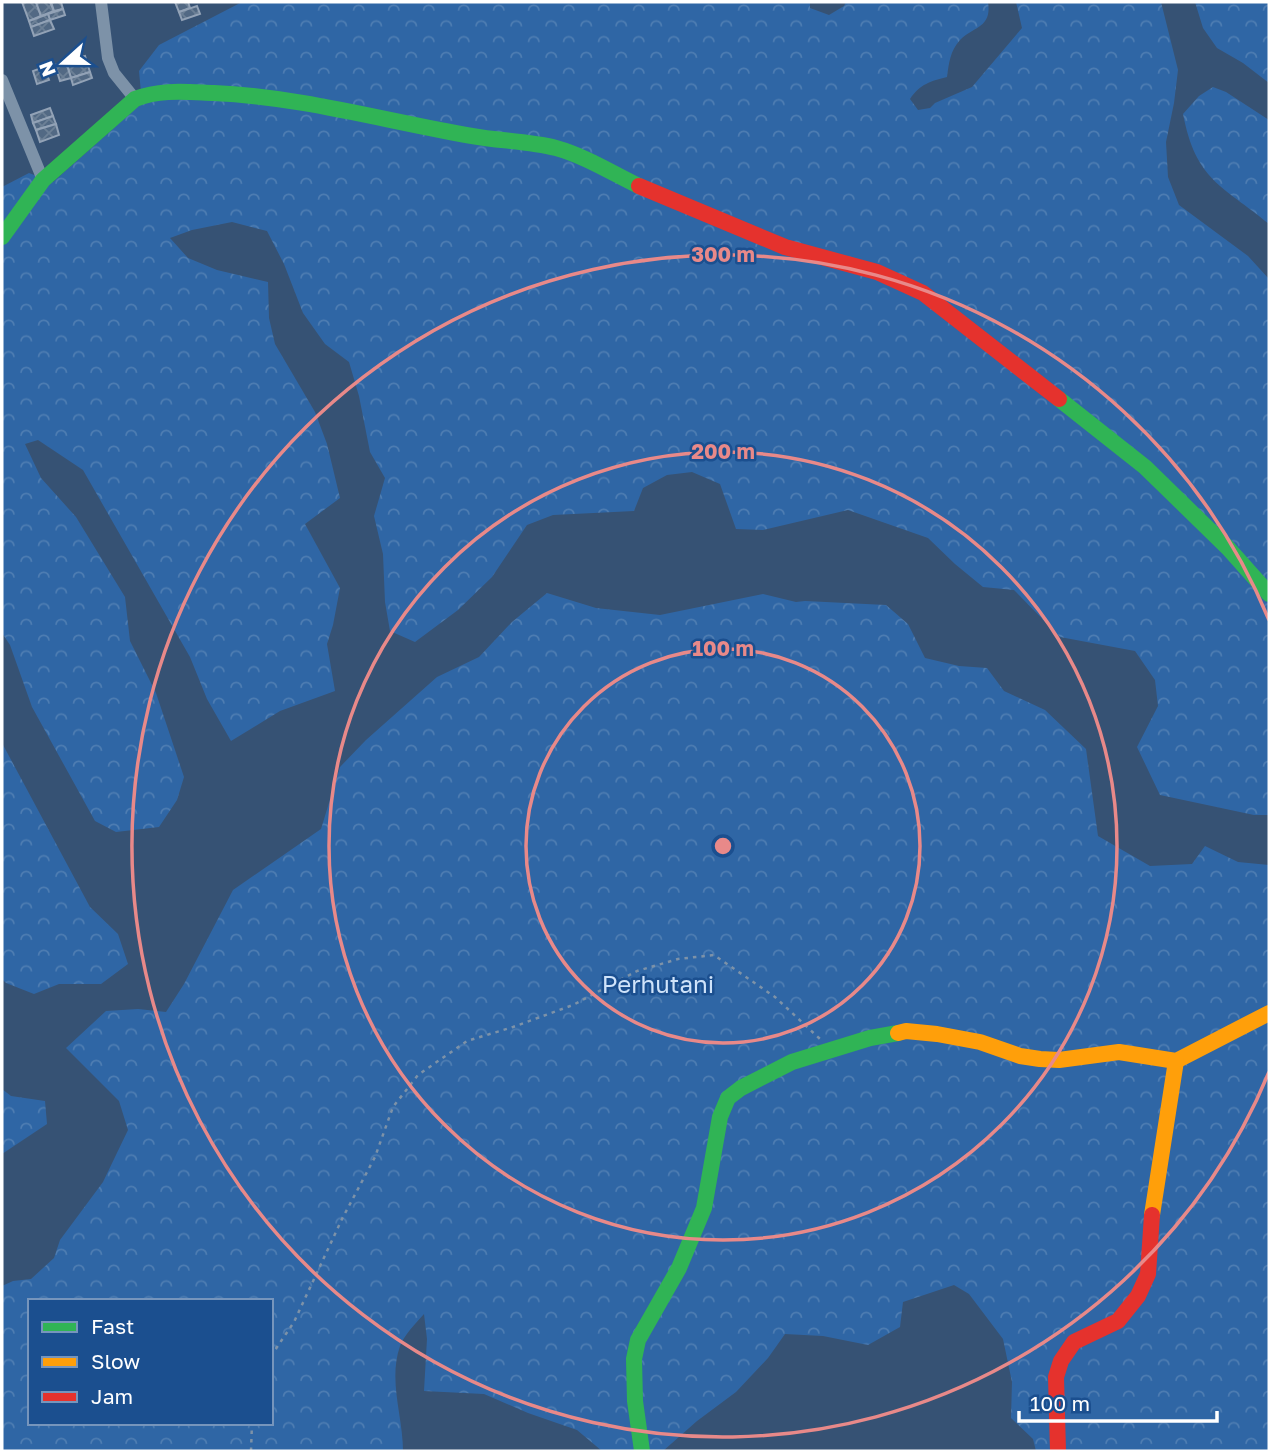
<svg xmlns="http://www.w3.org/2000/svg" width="1271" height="1453" font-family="'Golos Text',sans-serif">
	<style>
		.forest { fill: url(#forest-crowns); fill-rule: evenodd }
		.building { fill: url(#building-cross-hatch); stroke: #92a2b6; stroke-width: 2 }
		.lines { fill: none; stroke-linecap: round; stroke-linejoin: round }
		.path { stroke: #7d92a8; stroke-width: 2.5; stroke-dasharray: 3.5 5; stroke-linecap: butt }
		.street { stroke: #7d92a8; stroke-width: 12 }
		.fast { stroke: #30b455; stroke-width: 16 }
		.slow { stroke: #ff9f0a; stroke-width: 16 }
		.jam { stroke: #e5322d; stroke-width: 16 }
		.ring { fill: none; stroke: #e88989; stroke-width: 3.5 }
		.labels { text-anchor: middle; stroke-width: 5; stroke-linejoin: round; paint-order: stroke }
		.park-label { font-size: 24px; fill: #cfe3fa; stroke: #1b4f8f }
		.centre { fill: #e88989; stroke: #1b4f8f; stroke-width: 3.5 }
		.ring-label { font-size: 21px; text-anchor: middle; font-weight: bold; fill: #e88989; stroke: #1b4f8f; stroke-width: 5; stroke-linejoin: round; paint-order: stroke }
	</style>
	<defs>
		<pattern id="forest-crowns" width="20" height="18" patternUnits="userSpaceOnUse" patternTransform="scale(1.75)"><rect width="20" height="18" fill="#2f66a5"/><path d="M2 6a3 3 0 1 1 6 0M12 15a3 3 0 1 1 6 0" fill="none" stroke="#4e7db2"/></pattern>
		<pattern id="building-cross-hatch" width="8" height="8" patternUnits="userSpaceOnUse" patternTransform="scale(1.75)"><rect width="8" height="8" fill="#526984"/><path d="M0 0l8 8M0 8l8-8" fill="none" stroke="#6c8096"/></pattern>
	</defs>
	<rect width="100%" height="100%" fill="#365274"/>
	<!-- forest -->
	<g class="forest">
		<path d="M242,2H810V8L829,15L844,6L846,2H988C992,28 974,26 960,40C950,51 949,63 947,77C931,81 920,84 910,99L918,110L930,108L935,103L972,87L1022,28L1016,2H1161L1178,70L1174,103L1166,142L1168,177L1179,205L1248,256L1269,279V815H1254L1160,795L1137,747L1158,706L1155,680L1135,651L1060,637L1014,590L983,587L955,564L928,538L848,510L763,530L736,529L720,484L692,472L667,475L643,488L634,511L553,515L527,525L492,577L458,610L415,642L390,631L385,602L383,554L374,516L385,478L370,452L359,396L349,362L325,344L303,313L284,264L267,231L232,222L192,230L170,238L188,258L217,270L268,282L269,318L275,344L315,412L327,444L340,498L305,524L340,588L333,625L327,644L335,691L280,711L231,741L207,699L190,657L83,470L38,440L25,444L41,478L76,517L125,597L130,641L156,693L184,777L177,800L159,827L116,832L95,821L32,707L10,645L2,633V187L29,173L53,182L142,103L139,71L159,45Z"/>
		<polygon points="1195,2 1269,2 1269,83 1243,63 1217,48 1203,28"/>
		<path d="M1213,87L1226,92L1269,120V224C1222,185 1196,181 1183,114L1199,96Z"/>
		<path d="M547,593L596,608L660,615L763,594L796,602L805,601L886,605L908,624L925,658L959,666L987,668L1004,691L1045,710L1086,749L1098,836L1150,866L1192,864L1205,846L1238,862L1269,865V1451H1036L1033,1439L1011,1418L1012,1382L1003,1339L969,1294L954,1285L903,1302L900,1327L868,1345L823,1336L785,1334L768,1358L736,1392L697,1421L663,1451H602L577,1430L528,1413L484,1394L424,1391L427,1339L424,1314C416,1323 404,1335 400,1346C388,1381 403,1416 403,1451H2V1286L13,1281L31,1279L54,1258L60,1240L103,1182L128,1130L119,1101L66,1048L106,1011L138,1009L166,1012L184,984L233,890L321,829L340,767L366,740L437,677L479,657L512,622ZM30,1301H271V1423H30Z"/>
		<polygon points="2,743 90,907 118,934 128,964 101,984 59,984 34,994 6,983 2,979"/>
		<polygon points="2,1089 11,1096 45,1101 47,1124 2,1154"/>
	</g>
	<!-- building -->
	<g class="building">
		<polygon points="22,2 36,2 41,16 29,21"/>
		<polygon points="36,2 50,2 54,11 41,16"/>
		<polygon points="51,2 61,2 63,9 54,11"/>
		<polygon points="175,2 188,2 190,8 179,12"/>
		<polygon points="197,6 200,14 182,20 179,12"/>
		<polygon points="63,9 65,15 50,20 48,14"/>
		<polygon points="48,14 50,20 31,27 29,21"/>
		<polygon points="50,20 54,29 34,36 31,27"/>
		<polygon points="85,56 90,72 71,78 66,62"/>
		<polygon points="66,62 71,78 60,81 55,65"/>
		<polygon points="44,67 49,80 37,84 33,71"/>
		<polygon points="90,72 92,78 73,85 71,78"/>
		<polygon points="50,108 53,116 33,123 31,115"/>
		<polygon points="53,116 56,124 36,130 33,123"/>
		<polygon points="56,124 59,135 40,142 36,130"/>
	</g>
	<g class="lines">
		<!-- path -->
		<g class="path">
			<polyline points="271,1356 294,1322 342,1219 375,1157 393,1107 418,1075 467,1041 513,1027 573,1005 637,971 678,959 714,955 775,997 820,1039"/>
			<polyline points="251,1451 252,1423"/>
		</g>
		<!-- street -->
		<g class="street">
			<polyline points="101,2 108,58 114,73 135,99"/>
			<polyline points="2,80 43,180"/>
		</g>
		<!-- fast -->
		<g class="fast">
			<path d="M2,237L43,180L135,99C161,89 186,92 214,93C302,97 385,121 472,136C499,141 529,141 556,148C585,156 612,173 639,186"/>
			<polyline points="1059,399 1145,467 1228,548 1269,594"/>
			<polyline points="642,1451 635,1401 634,1359 638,1340 679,1268 704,1208 720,1117 728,1098 741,1088 792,1062 870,1038 898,1033"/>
		</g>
		<!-- slow -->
		<g class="slow">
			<polyline points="898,1033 906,1031 937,1034 980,1042 1020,1056 1040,1059 1059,1060 1119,1052 1176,1061 1269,1013"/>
			<polyline points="1152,1215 1176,1061"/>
		</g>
		<!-- jam -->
		<g class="jam">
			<polyline points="639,186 785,247 877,272 923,293 1059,399"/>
			<polyline points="1058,1451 1056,1377 1061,1361 1074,1342 1118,1321 1138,1296 1148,1274 1152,1215"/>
		</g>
	</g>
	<!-- distance rings -->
	<g class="ring">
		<circle cx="723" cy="846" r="197"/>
		<circle cx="723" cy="846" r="394"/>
		<path d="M1269 1072A591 591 0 1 1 1269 620"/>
	</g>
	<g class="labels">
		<!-- park labels -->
		<g class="park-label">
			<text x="658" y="993">Perhutani</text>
		</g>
	</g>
	<circle cx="723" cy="846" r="10" class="centre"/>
	<g class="ring-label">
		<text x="723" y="262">300 m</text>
		<text x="723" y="459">200 m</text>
		<text x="723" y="656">100 m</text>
	</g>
	<!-- border -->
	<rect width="1271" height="1453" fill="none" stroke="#ffffff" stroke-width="7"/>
	<!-- legend -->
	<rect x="28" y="1299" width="245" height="126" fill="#1b4f8f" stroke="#7695bc" stroke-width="2"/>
	<rect x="42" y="1322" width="35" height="10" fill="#30b455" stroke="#7695bc" stroke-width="2"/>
	<text x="91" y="1334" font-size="21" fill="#ffffff">Fast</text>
	<rect x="42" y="1357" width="35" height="10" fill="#ff9f0a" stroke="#7695bc" stroke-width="2"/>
	<text x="91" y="1369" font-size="21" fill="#ffffff">Slow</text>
	<rect x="42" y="1392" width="35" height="10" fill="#e5322d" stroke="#7695bc" stroke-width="2"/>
	<text x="91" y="1404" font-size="21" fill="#ffffff">Jam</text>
	<!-- north arrow -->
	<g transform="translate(63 63) rotate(249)" stroke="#1b4f8f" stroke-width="5" paint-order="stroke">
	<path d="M0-5L12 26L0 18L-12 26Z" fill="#ffffff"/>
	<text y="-10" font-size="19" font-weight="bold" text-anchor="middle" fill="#ffffff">N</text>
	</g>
	<!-- scale -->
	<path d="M1019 1411v10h198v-10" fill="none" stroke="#ffffff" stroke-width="3.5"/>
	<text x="1030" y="1411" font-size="21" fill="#ffffff" stroke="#1b4f8f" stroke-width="5" paint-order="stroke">100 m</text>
</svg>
